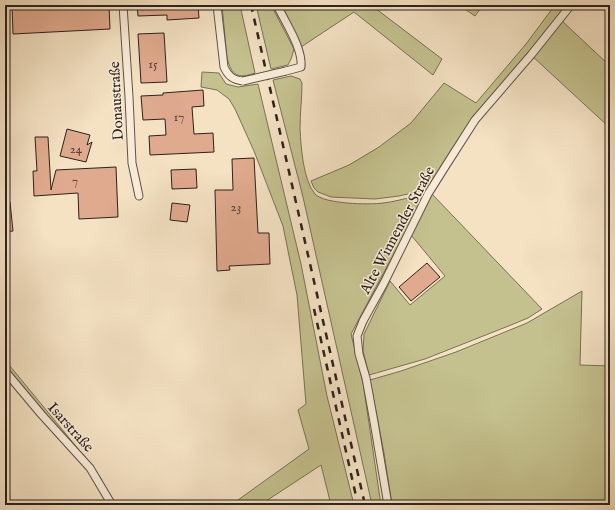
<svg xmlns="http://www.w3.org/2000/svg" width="615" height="510" font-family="'IM FELL English',serif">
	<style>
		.green { fill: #c4c18e; stroke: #787256 }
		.building { fill: #e0aa8e; stroke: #2d221d }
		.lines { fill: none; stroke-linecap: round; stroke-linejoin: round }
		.minor-casing { stroke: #5f5246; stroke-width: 9 }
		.minor { stroke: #f8ecd8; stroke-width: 7 }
		.rail { stroke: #2d221d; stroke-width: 2.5; stroke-dasharray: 7 7; stroke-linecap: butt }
		.minor-bridge-casing { stroke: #5f5246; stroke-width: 9; stroke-linecap: butt }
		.minor-bridge { stroke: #f8ecd8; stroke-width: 7 }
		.labels { text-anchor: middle; stroke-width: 3; stroke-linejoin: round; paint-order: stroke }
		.number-label { font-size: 13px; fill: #5a4439 }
		.street-label { font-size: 15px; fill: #2d221d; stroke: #f8ecd8 }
	</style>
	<rect width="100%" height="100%" fill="#f4e2c3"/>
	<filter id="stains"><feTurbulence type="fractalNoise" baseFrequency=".005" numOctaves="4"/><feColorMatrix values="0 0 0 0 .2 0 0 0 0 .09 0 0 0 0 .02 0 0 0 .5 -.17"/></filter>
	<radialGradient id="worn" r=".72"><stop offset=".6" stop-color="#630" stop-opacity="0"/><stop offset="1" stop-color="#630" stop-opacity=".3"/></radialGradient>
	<!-- green -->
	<g class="green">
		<path d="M222,5H240L255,73C238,79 232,76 227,58Z"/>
		<polygon points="256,5 271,5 294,49 291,59 288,65 271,69"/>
		<polygon points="282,5 371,5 442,59 433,75 354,12 301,47"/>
		<polygon points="459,5 483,5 475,16"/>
		<polygon points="555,5 567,5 483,107 429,189 399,196 375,199 331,197 318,192 314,188 311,181 349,165 379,147 411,123 444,83 476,103 526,44"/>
		<polygon points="560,19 610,66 610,128 531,55"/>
		<polygon points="202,72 219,73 226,84 238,87 258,84 301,264 327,396 354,505 331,505 321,465 260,505 231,505 309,449 298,410 306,404 297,295 283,226 254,151 235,109 229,99 217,90 201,87"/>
		<path d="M291,76L300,79L302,83C302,98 300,114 300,129C301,147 303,180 315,194C324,204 369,205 383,203C393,202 403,199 413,197L417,198L421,201L420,205L351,334L363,383L381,505H372L303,197L273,80Z"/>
		<polygon points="432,194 542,309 528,318 511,325 425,359 369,375 363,351 364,334 390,281 410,305 445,276 411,235"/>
		<polygon points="582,291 580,365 610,366 610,505 392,505 384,453 370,380 401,371 456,352 527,323"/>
		<polygon points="5,360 93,467 102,480 100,480 5,365"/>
	</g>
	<!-- building -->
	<g class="building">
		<polygon points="12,5 109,5 110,29 13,34"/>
		<polygon points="137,5 198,5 199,18 167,20 167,15 138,16"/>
		<polygon points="164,33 167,82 141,83 138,34"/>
		<polygon points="203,90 204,106 192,107 194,134 213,133 214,152 150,155 149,136 166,135 165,119 143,120 141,96 163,95 163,93"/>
		<polygon points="67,129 90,135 87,145 92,142 86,162 60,156"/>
		<polygon points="35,137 48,137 51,190 56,170 116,167 118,217 79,219 78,193 34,196 33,171 37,171"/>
		<polygon points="254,158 258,233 269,233 270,264 229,266 230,270 217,271 215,190 233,190 232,159"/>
		<polygon points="196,169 197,188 172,189 171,170"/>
		<polygon points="5,202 10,202 13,231 5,232"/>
		<polygon points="172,203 190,205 187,222 170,220"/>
		<polygon points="427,263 440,277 411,301 399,287"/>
	</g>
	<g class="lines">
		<defs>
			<g id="minor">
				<polyline points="123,5 129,97 132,163 139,196"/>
				<path d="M217,5L224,67C228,76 233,80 243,81"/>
				<path d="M277,5C285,22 303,48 301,67L286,71"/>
				<polyline points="5,371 41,414 90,468 112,505"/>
				<polyline points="388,505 374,422 366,378 359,354 357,336 363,321 384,283 428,194 445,167 475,120 531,55 571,5"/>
			</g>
		</defs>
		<!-- minor casing -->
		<use href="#minor" class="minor-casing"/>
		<!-- minor -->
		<use href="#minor" class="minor"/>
		<!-- rail -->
		<g class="rail">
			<polyline points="251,5 365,505"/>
			<polyline points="314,309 358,505"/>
		</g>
		<defs>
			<polyline id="minor-bridge" points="243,81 286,71"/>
		</defs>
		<!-- minor-bridge casing -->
		<use href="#minor-bridge" class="minor-bridge-casing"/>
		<!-- minor-bridge -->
		<use href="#minor-bridge" class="minor-bridge"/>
	</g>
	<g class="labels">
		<!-- number labels -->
		<g class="number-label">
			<text x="153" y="68">15</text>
			<text x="179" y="121">17</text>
			<text x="76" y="153">24</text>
			<text x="75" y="185">7</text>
			<text x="236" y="211">23</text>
		</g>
		<!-- street labels -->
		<g class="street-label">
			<text transform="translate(116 101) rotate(-93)" y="5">Donaustraße</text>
			<text transform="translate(397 230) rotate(-62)" y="5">Alte Winnender Straße</text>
			<text transform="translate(71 427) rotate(48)" y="5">Isarstraße</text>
		</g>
	</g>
	<!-- margin -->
	<rect width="615" height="510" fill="none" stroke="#f4e2c3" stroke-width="20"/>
	<rect x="6" y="6" width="603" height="498" fill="none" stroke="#2d221d" stroke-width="2"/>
	<rect x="10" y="10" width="595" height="490" fill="none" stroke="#2d221d"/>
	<rect width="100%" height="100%" filter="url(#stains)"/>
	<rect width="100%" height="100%" fill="url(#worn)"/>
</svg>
